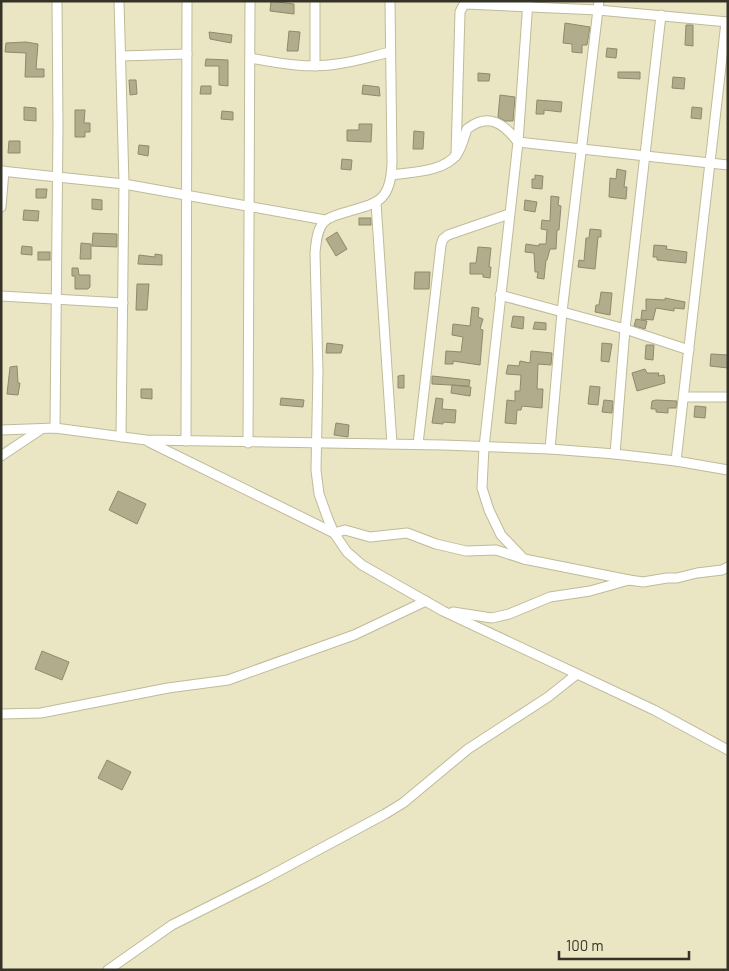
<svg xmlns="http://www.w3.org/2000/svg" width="729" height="971" font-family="Barlow,sans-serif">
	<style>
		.building { fill: #b1ac8c; stroke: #8f8a6b }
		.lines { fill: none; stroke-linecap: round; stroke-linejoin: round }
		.minor-casing { stroke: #bfbb9a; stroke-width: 11 }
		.minor { stroke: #fff; stroke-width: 9 }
	</style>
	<rect width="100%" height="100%" fill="#eae5c3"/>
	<!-- building -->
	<g class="building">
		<polygon points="271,1 294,4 294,14 270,11"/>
		<polygon points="565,23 590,27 587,45 582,45 582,53 572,52 572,44 563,43"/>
		<polygon points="686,25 693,25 693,46 685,45"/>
		<polygon points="289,31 300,32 298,51 287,51"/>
		<polygon points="209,32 232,35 231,43 210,39"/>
		<polygon points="26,42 38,44 36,69 44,69 44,77 25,77 26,53 5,52 6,43"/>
		<polygon points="607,48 617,49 616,58 606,57"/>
		<polygon points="206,59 228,60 228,86 219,85 219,66 205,66"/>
		<polygon points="618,72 640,72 640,79 618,78"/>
		<polygon points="478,73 490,74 489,81 478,81"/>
		<polygon points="673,77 685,78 684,89 672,88"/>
		<polygon points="129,80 136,80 137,94 130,95"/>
		<polygon points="363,85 379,87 380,96 362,94"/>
		<polygon points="201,86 211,86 211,94 200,94"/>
		<polygon points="500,95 515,97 513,121 505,121 498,117"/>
		<polygon points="537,100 562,102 561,112 544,110 544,114 536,114"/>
		<polygon points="24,107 36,108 36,121 24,120"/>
		<polygon points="692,107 702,108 701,119 691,118"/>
		<polygon points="75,110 85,110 84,123 90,123 90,132 85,132 85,137 75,137"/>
		<polygon points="222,111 233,112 233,120 221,119"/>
		<polygon points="359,124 372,124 371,142 347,141 347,130 359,130"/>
		<polygon points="414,131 424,132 423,149 413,149"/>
		<polygon points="9,141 20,141 20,153 8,153"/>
		<polygon points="139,145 149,146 148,156 138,154"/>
		<polygon points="342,159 352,160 351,170 341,169"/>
		<polygon points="617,169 626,171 624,187 627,187 626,199 609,197 610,178 616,179"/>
		<polygon points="535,175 543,176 542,189 532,188 532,179 535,179"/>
		<polygon points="36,189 47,189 46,198 36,198"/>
		<polygon points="551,196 559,197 558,205 561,206 559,230 557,230 556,249 550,249 547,260 546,260 544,279 537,278 538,272 535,272 534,253 525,252 526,244 539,246 539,244 546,244 547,230 541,229 542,220 550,221"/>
		<polygon points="92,199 102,200 102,210 92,209"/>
		<polygon points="525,200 537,202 535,212 524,210"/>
		<polygon points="24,210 39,211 38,221 23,220"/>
		<rect x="359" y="218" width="12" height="7"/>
		<polygon points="590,229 601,230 601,237 598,237 595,269 578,267 579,260 584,261 586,238 589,238"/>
		<polygon points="337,232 347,249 336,256 326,239"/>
		<polygon points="93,233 117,234 117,247 92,246"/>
		<polygon points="81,243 91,244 91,259 80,259"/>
		<polygon points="654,245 667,246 666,249 687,252 686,263 657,260 657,257 653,257"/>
		<polygon points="22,246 32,247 32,255 21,254"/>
		<polygon points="478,247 491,248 489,267 491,267 490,278 483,277 483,274 470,274 470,263 476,263"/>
		<rect x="38" y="252" width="12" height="8"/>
		<polygon points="155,254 162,255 162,265 138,264 139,255 155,257"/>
		<polygon points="72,268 78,268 79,275 90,275 90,287 88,289 75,289 75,276 72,276"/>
		<polygon points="415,272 430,272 429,289 414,289"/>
		<polygon points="137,284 149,284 147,310 136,310"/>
		<polygon points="601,292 612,293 610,315 595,312 596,305 599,305"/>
		<polygon points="665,298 685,302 684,309 674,308 674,311 656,308 653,320 641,319 642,310 646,311 646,299 665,300"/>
		<polygon points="472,307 479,308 478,317 483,319 480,329 483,330 480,365 453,361 453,364 445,364 446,351 461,352 463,337 452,335 453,324 470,326"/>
		<polygon points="513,316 524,317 523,329 511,327"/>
		<polygon points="636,319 647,321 645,329 634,326"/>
		<polygon points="535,322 546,323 546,330 533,329"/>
		<polygon points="327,343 343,345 341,353 326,353"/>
		<polygon points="602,343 612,344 609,362 601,361"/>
		<polygon points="646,345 654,345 653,360 645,359"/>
		<polygon points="531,351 552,353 551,365 538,364 537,389 543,389 542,408 522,406 521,410 517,410 516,424 505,423 507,400 515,401 515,391 520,391 521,375 506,374 508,365 519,366 520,361 530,363"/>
		<polygon points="711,354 728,355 728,368 710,366"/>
		<polygon points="17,366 18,383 20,383 18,395 7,394 10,367"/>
		<polygon points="645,369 647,373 659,373 658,376 664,375 665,383 637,391 632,373"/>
		<polygon points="404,375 404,388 398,388 398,376"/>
		<polygon points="432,376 470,380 469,386 432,384"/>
		<polygon points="452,385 471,387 470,396 451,393"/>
		<polygon points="590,386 600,387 598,405 588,404"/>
		<polygon points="141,389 152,389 152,399 141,398"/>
		<polygon points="281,398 304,400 303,407 280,405"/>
		<polygon points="436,398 443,399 442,409 456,410 455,423 443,422 443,424 432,423"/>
		<polygon points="604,400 613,401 612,413 602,412"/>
		<polygon points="656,400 677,401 676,408 668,408 668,413 656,412 656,409 651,409 652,401"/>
		<polygon points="695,406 706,407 705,418 694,417"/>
		<polygon points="336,423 349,425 348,437 334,435"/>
		<polygon points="118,491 146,504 137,524 109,510"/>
		<polygon points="42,651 69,662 62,680 35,669"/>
		<polygon points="107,760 131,772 122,790 98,778"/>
	</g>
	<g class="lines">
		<defs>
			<g id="minor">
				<polyline points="119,1 124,184 121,437"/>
				<polyline points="315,1 315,66"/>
				<path d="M390,1L392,162C391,203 377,203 343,213C337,215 329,217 325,221C317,228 316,243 315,253L318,371L316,470L319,494L328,519L334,533L347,552L362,565L443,611L654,710L728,750"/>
				<polyline points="121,56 187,54"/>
				<path d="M250,58C278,63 308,69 337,64C355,62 373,56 390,52"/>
				<polyline points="456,156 460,12 463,6 466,4 598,10 728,22"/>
				<polyline points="1,171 124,184 325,220"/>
				<path d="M392,175C412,172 444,172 457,154C462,147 464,137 467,129C489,112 504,124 518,142L728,165"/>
				<polyline points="376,203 392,444"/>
				<polyline points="1,207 4,171"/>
				<polyline points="500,295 625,329 689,350"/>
				<polyline points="1,296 123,303"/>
				<polyline points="684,397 728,397"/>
				<polyline points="55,428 58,126 57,1"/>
				<polyline points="1,430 55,428 146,440 443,445 550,449 615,454 676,461 728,470"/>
				<polyline points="186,441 187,1"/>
				<polyline points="149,442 334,533 345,530 370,537 407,533 436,544 466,551 496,550 524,559 629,580"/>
				<polyline points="248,443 250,1"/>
				<polyline points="418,444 441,245 443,239 448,235 509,214"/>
				<polyline points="550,449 562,312 599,1"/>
				<polyline points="615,454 625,329 661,15"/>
				<polyline points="1,456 40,430"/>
				<polyline points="676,461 726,22"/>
				<polyline points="524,559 501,535 489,510 482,488 484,447 518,142 528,1"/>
				<polyline points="453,612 492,618 509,614 550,597 590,591 629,580 643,582 667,578 677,578 697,573 722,570 728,567"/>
				<polyline points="1,714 41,713 168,688 228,680 354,635 426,601"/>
				<polyline points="108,970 172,925 264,879 385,814 403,803 468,749 548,697 577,674"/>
			</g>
		</defs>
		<!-- minor casing -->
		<use href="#minor" class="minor-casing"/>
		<!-- minor -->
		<use href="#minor" class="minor"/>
	</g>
	<!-- border -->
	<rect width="729" height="971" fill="none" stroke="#353326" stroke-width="5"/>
	<!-- scale -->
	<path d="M559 951v8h130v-8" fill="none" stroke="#353326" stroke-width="2.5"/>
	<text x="566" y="951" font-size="15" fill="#353326" stroke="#eae5c3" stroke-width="4" paint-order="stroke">100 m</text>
</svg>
